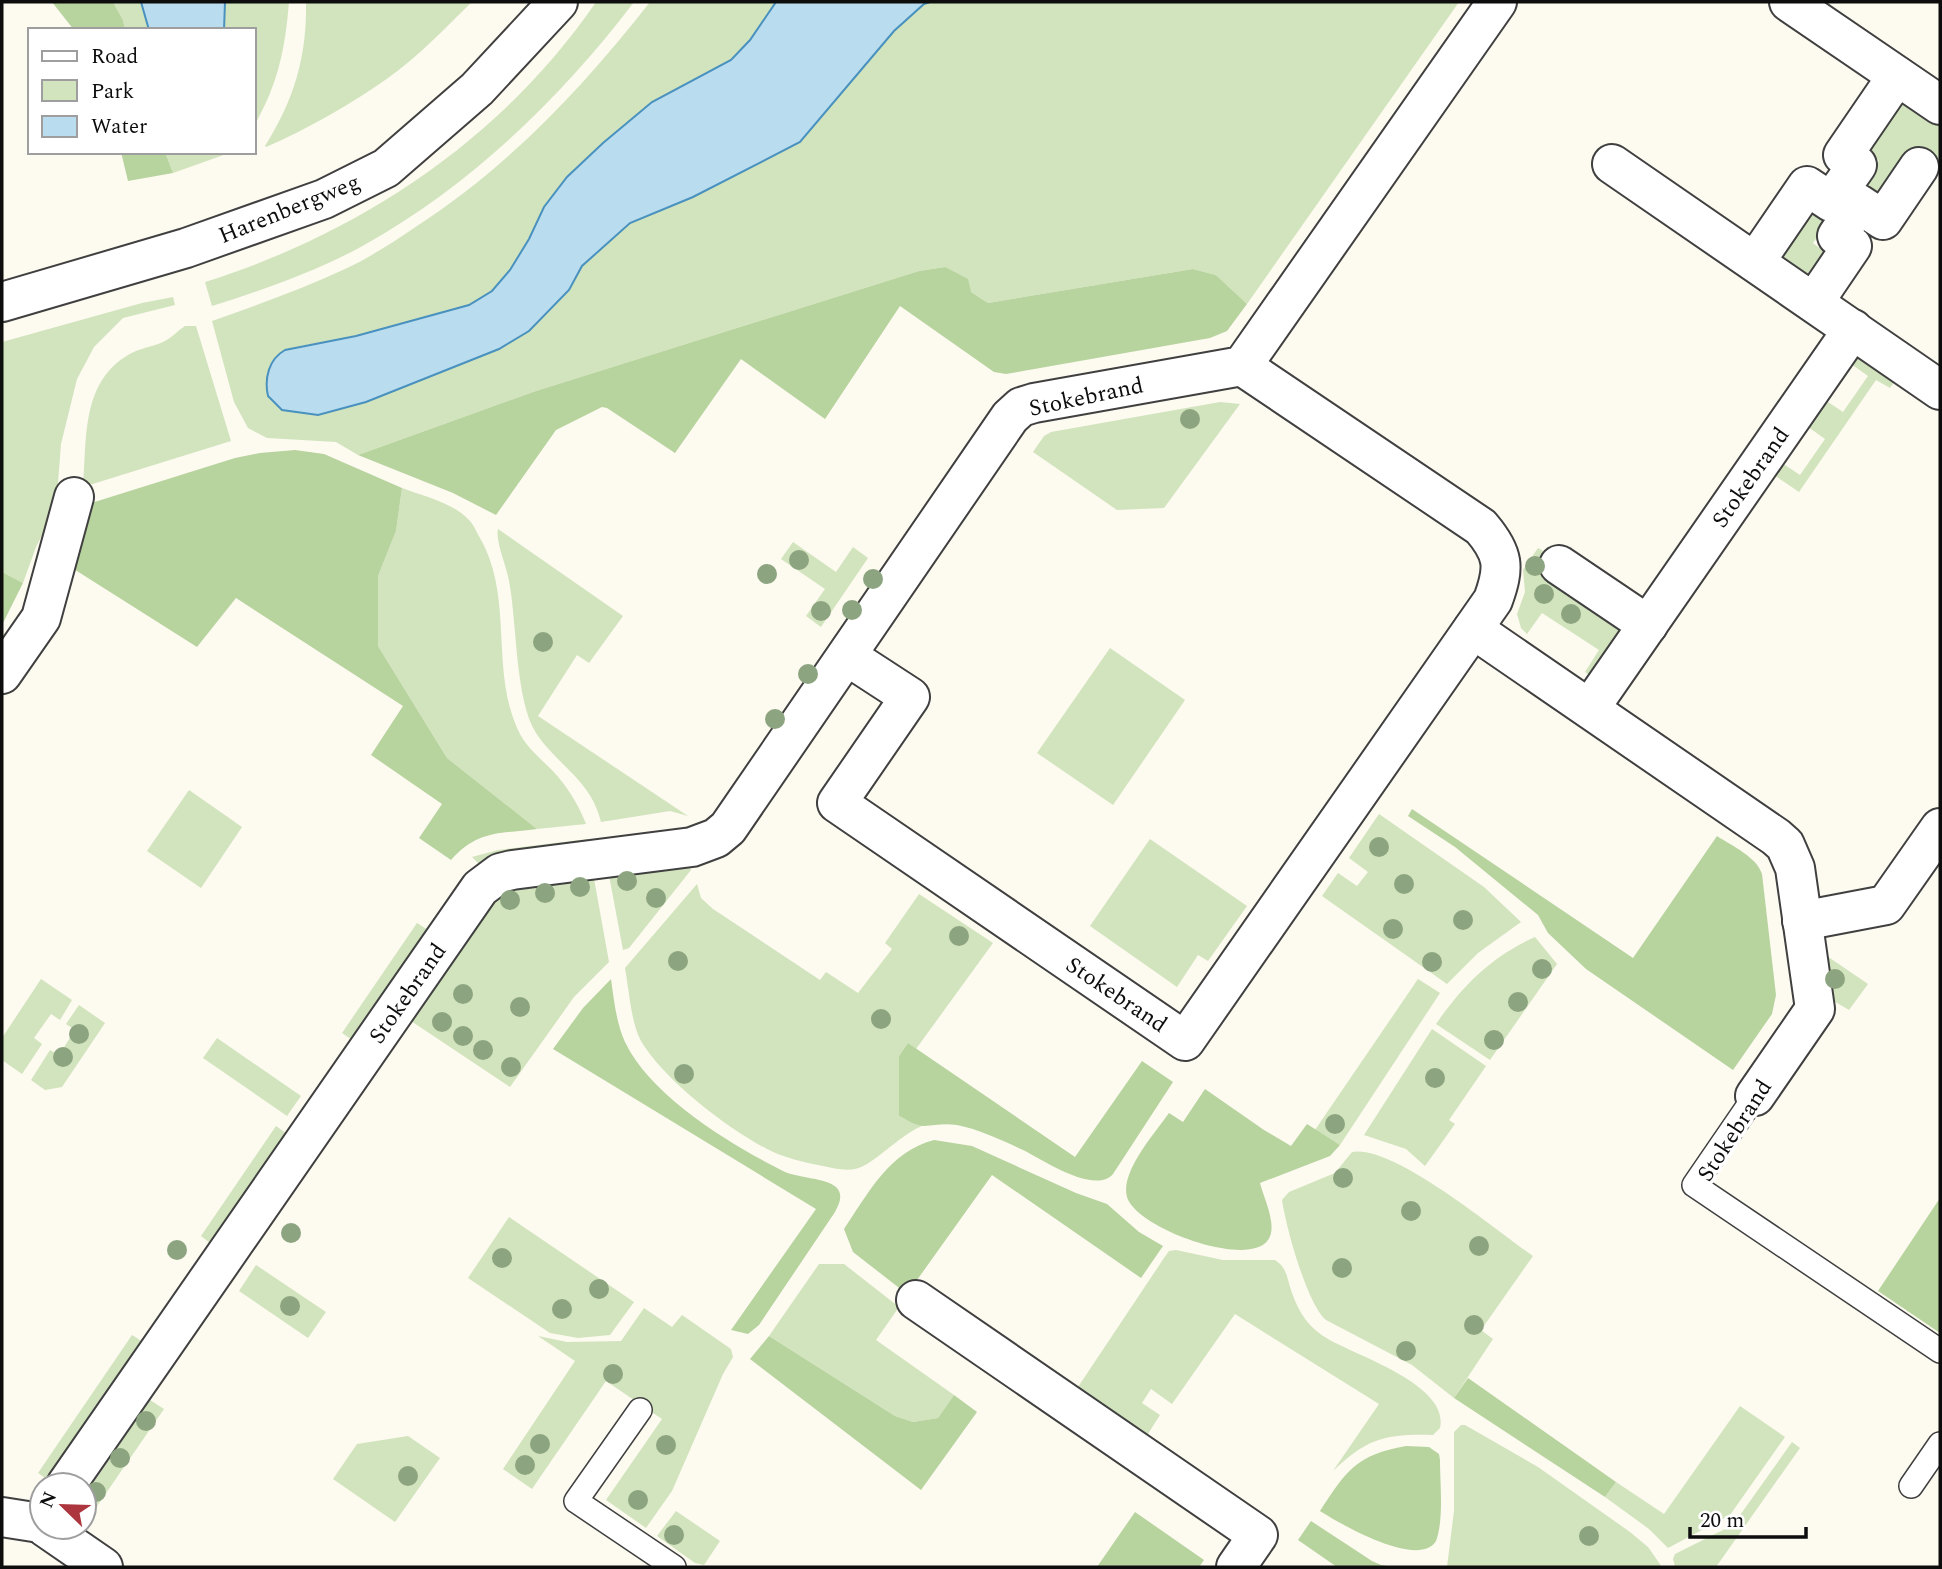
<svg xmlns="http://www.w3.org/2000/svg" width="1942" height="1569" font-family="Spectral,serif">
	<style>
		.green { fill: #d2e4bd }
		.forest { fill: #b7d39e }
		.water { fill: #badcef; stroke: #4991be; stroke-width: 2 }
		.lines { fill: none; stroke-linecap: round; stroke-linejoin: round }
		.service-casing { stroke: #404040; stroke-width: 26 }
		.minor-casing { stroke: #404040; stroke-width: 42 }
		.tertiary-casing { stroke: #404040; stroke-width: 42 }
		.service { stroke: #fff; stroke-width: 23 }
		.minor { stroke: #fff; stroke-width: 38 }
		.tertiary { stroke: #fff; stroke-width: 38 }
		.tree { fill: #8da480 }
		.labels { text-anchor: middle; stroke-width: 7; stroke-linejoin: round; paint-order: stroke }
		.street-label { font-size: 23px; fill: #0d0d0d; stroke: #fff }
	</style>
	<rect width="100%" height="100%" fill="#fdfaf0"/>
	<!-- green -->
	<g class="green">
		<polygon points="113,2 141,2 149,30 125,30 123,20"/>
		<path d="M225,2H289C285,50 278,84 254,126V30H224Z"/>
		<path d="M306,2H472C445,28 419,56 388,78C351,104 308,129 266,147L265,146C294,100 307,57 306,2Z"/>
		<path d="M596,2H634C561,98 472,184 366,244C318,271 265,289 212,306L205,282C361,233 503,138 596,2Z"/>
		<path d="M650,2H776L750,40L731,60L652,102L603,143L567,177L539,217L529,239L510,270L492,291L469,305L356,336L301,346L268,396L282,410L318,415L366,402L499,349L529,331L569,290L582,266L630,223L693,197L800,142L894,31L924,4L930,2H1459L1247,304L1216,275L1193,269L988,303L971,292L945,267L919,271L536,391L358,455L336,442L267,438L248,428L234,402L212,321C257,305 302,289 345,269C369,258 392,243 414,228C507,168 582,89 650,2Z"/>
		<polygon points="1901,96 1940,123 1940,165 1915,148 1880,197 1863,185 1879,161 1863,150"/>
		<polygon points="165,152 232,152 173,173"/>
		<polygon points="1810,207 1829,220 1813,243 1827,254 1808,281 1775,258"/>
		<polygon points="173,297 175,305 123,318 94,347 77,379 61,444 56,508 36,547 23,583 2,572 2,342 142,303"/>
		<path d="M185,326H196L231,441L83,487C87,439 81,383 128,355C139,348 152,347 163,342C172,338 177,331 185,326Z"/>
		<polygon points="1855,350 1897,378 1890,388 1876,380 1799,492 1771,473 1779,461 1800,475 1825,439 1804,424 1822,398 1843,412 1868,376 1847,361"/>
		<polygon points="1220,402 1240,404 1164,508 1117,510 1033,452 1044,436 1051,432"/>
		<path d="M402,488C423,496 454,503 469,520C474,525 477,533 480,538C514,597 490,670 518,730C527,750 546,762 559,778C570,791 580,808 586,824L537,829L447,758L378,646V576L396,531Z"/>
		<path d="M498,529L623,616L589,663L577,655L538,716L688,816L670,811L601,822C591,780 558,766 536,733C515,700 517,622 509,581C507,567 495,541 498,529Z"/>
		<polygon points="793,542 836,572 853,547 868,558 821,627 806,616 825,589 781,559"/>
		<polygon points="1538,548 1552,556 1620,623 1622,633 1593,678 1585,672 1599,650 1542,613 1527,634 1521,628 1517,614 1525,592 1523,570"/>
		<polygon points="1110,648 1185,700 1113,805 1037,753"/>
		<polygon points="189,790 242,827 201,888 147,851"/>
		<polygon points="1379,814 1484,887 1521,922 1478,953 1447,984 1322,896 1338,873 1357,886 1368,872 1349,858"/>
		<polygon points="588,839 590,849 480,865 472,857 498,850"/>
		<polygon points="1150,839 1247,906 1208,961 1198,955 1177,987 1090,926"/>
		<polygon points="686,859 691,870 629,948 623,950 608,870"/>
		<polygon points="593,873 609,962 574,997 510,1087 411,1021 500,894 513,886"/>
		<path d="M697,884L701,898L713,909L820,980L826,972L858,993L892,949L885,943L919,894L993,943L916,1049L908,1043L899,1056V1116L922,1126C898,1136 874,1165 855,1169C844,1171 833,1168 823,1166C803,1162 785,1158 767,1149C728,1129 663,1079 641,1041C631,1023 629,989 625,968Z"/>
		<polygon points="417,923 431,932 355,1042 342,1033"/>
		<path d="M1535,937L1557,964L1490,1060L1436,1024C1462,986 1492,956 1535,937Z"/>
		<polygon points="1821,952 1868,984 1849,1010 1832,1000"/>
		<polygon points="41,979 72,1000 60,1020 51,1014 34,1038 42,1044 22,1074 2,1060 2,1038"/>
		<polygon points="1418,979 1440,993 1340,1145 1315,1130"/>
		<polygon points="79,1005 105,1023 62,1087 45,1090 31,1080 50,1050 59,1055 75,1030 66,1024"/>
		<polygon points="1432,1029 1486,1066 1449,1120 1455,1124 1425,1166 1406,1149 1364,1135"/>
		<polygon points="217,1038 301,1096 287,1116 203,1058"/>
		<polygon points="276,1126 290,1136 214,1246 201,1236"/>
		<path d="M1352,1152C1393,1144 1497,1231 1533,1256L1481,1330L1493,1339L1454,1398L1412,1365L1326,1320C1307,1304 1286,1227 1282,1200L1289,1192L1335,1173Z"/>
		<polygon points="509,1217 634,1302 610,1335 578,1338 550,1333 468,1278"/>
		<path d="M1176,1250L1223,1260H1275C1288,1268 1287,1280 1292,1293C1299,1313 1309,1328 1328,1339C1357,1356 1450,1385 1440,1428L1433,1435C1385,1434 1368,1438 1333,1471L1379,1404L1235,1314L1172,1404L1151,1389L1142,1403L1160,1415L1146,1437L1076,1390L1164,1258L1169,1251Z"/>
		<polygon points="819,1264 844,1264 899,1307 876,1340 954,1395 938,1418 913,1422 895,1416 769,1336"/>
		<polygon points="256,1265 326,1312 308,1338 239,1291"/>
		<polygon points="644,1308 672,1327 682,1315 731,1349 733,1357 723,1374 672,1491 646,1528 606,1500 662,1419 606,1381 532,1489 503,1469 575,1361 538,1336 567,1342 621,1341"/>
		<polygon points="132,1335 146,1344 51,1482 38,1473"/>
		<polygon points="150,1400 164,1409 93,1512 84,1506 84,1496"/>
		<polygon points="1740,1406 1785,1437 1730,1515 1668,1548 1649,1529 1605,1497 1616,1482 1664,1514"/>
		<polygon points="1461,1425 1465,1425 1538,1467 1630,1532 1648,1547 1662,1567 1447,1567 1454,1511 1454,1432"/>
		<polygon points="408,1436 440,1458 395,1522 333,1479 357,1444"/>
		<polygon points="1792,1442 1800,1448 1716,1567 1675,1567 1673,1559 1675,1554 1733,1525"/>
		<polygon points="676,1511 720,1541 704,1565 695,1563 657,1536"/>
	</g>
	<!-- forest -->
	<g class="forest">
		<polygon points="52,2 113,2 123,20 125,30 74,30"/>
		<polygon points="121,152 165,152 173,173 128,181"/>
		<polygon points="945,267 968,279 971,292 988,303 1193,269 1216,275 1247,304 1227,331 1210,338 1006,374 994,372 900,306 825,419 741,359 675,453 607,408 602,407 556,430 496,515 453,493 358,455 536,391 919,271"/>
		<path d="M295,450L324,454L402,488L396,531L378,576V646L447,758L537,829C499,834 478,830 451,860L419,838L442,804L371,755L403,706L236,598L197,647L69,566L85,505L235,458L260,453Z"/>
		<polygon points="2,572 23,583 2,625"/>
		<path d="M1412,809L1633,958L1717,836C1732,846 1757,857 1762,874L1776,995L1772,1014L1733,1070L1586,969L1548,933L1538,915L1455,847L1408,816Z"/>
		<path d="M611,979C614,1000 616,1022 625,1042C651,1097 733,1146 785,1172C799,1178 826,1178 836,1187C844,1195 839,1204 835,1212L759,1325L748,1334L731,1330L816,1209L553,1049L583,1008Z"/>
		<path d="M908,1043L1075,1157L1142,1061L1173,1082L1113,1174C1095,1195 1043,1160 1023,1150C1004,1141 978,1129 957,1125C945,1123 935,1125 924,1126C916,1126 906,1119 899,1116V1056Z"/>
		<path d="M1205,1089L1264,1130L1291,1146L1307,1124L1340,1145L1330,1156L1260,1183C1264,1199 1278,1226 1268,1240C1248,1269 1136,1228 1127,1197C1120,1172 1155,1133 1169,1113L1183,1122Z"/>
		<path d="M934,1140L972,1146L1076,1193L1107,1204L1139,1232L1163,1246L1141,1278L992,1175L907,1294L853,1252L844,1229C869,1192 889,1152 934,1140Z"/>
		<polygon points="1940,1198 1940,1333 1878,1291"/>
		<polygon points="769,1336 895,1416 913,1422 938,1418 954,1395 977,1412 921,1490 750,1359"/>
		<polygon points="1468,1378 1616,1482 1605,1497 1454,1398"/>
		<path d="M1406,1446L1429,1447L1439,1454L1440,1460C1440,1483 1444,1520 1436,1541C1419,1569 1342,1525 1320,1511C1347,1470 1356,1455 1406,1446Z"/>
		<polygon points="1135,1512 1204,1560 1199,1567 1097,1567"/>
		<polygon points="1311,1521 1372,1561 1381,1565 1393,1567 1337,1567 1298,1540"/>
	</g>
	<!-- water -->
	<g class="water">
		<polygon points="141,2 225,2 224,30 149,30"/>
		<path d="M776,2H930L924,4L894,31L800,142L693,197L630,223L582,266L569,290L529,331L499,349L366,402L318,415L282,410L268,396C264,378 269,359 285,350L356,336L469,305L492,291L510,270L529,239L544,207L567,177L603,143L652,102L731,60L750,40Z"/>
	</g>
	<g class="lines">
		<defs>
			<g id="service">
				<polyline points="1755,1096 1694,1185 1940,1351"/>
				<polyline points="640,1410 576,1501 674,1567"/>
				<polyline points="1911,1486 1940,1444"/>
			</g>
			<g id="minor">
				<polyline points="1789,2 1940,105"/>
				<polyline points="1612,164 1940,390"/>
				<polyline points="1755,262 1807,186 1831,202 1857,165 1843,155 1897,76"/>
				<polyline points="1814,302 1852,246 1837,236 1859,204 1883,220 1919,167"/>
				<polyline points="1559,565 1648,625"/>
				<polyline points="1473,629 1776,837 1785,845 1795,868 1815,1009 1755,1096"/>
				<path d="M847,656L910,697L837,803L1185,1041L1493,600C1505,567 1504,554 1481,527L1242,366"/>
				<polyline points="2,674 41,618 74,497"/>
				<polyline points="1590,708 1853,329"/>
				<polyline points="1802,921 1886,905 1940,828"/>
				<polyline points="916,1300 1258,1535 1236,1567"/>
				<polyline points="66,1485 480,888 500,873 512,870 692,847 716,838 728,828 1010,417 1021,407 1034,403 1242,366 1497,2"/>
				<polyline points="2,1517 40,1523 42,1520"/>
				<polyline points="45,1527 103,1567"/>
			</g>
			<polyline id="tertiary" points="2,302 186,248 324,199 386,168 477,89 558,2"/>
		</defs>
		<!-- service casing -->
		<use href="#service" class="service-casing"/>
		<!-- minor casing -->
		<use href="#minor" class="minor-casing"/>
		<!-- tertiary casing -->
		<use href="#tertiary" class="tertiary-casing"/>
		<!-- service -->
		<use href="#service" class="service"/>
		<!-- minor -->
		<use href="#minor" class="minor"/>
		<!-- tertiary -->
		<use href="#tertiary" class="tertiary"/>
	</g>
	<!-- trees -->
	<g class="tree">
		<circle cx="1190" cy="419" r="10"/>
		<circle cx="799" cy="560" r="10"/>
		<circle cx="1535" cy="566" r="10"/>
		<circle cx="767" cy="574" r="10"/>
		<circle cx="873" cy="579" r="10"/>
		<circle cx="1544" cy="594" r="10"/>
		<circle cx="852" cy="610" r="10"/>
		<circle cx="821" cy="611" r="10"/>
		<circle cx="1571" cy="614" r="10"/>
		<circle cx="543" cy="642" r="10"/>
		<circle cx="808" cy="674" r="10"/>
		<circle cx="775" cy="719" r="10"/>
		<circle cx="1379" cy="847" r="10"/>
		<circle cx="627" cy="881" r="10"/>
		<circle cx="1404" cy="884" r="10"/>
		<circle cx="580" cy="887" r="10"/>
		<circle cx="545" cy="893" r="10"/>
		<circle cx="656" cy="898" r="10"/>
		<circle cx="510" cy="900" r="10"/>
		<circle cx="1463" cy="920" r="10"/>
		<circle cx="1393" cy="929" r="10"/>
		<circle cx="959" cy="936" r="10"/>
		<circle cx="678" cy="961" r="10"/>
		<circle cx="1432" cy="962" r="10"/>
		<circle cx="1542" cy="969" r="10"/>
		<circle cx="1835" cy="979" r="10"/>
		<circle cx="463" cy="994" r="10"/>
		<circle cx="1518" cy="1002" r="10"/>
		<circle cx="520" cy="1007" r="10"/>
		<circle cx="881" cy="1019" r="10"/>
		<circle cx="442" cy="1022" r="10"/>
		<circle cx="79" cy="1034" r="10"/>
		<circle cx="463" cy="1036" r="10"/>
		<circle cx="1494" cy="1040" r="10"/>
		<circle cx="483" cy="1050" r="10"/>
		<circle cx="63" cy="1057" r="10"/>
		<circle cx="511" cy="1067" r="10"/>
		<circle cx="684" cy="1074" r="10"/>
		<circle cx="1435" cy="1078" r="10"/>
		<circle cx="1335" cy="1124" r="10"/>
		<circle cx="1343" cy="1178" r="10"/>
		<circle cx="1411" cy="1211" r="10"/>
		<circle cx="291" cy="1233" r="10"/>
		<circle cx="1479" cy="1246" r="10"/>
		<circle cx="177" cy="1250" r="10"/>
		<circle cx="502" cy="1258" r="10"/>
		<circle cx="1342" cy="1268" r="10"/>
		<circle cx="599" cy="1289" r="10"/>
		<circle cx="290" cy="1306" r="10"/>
		<circle cx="562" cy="1309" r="10"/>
		<circle cx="1474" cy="1325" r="10"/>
		<circle cx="1406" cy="1351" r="10"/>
		<circle cx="613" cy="1374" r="10"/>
		<circle cx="146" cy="1421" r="10"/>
		<circle cx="540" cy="1444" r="10"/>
		<circle cx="666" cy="1445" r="10"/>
		<circle cx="120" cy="1458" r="10"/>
		<circle cx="525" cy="1465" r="10"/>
		<circle cx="408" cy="1476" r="10"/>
		<circle cx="96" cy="1492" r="10"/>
		<circle cx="638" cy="1500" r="10"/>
		<circle cx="674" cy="1535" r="10"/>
		<circle cx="1589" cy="1536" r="10"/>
	</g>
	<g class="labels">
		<!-- street labels -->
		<g class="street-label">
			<text transform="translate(289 208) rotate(-22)" y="8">Harenbergweg</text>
			<text transform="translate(1086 396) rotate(-12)" y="8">Stokebrand</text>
			<text transform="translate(1750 477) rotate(-55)" y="8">Stokebrand</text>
			<text transform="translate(407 993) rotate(-55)" y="8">Stokebrand</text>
			<text transform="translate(1117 994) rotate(34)" y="8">Stokebrand</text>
			<text transform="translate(1734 1130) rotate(-57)" y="8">Stokebrand</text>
		</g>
	</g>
	<!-- border -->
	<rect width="1942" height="1569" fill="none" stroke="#0d0d0d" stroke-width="7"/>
	<!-- legend -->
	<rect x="28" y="28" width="228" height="126" fill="#ffffff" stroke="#9e9e9e" stroke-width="2"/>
	<rect x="42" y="51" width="35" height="10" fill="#ffffff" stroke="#9e9e9e" stroke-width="2"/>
	<text x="91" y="63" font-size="21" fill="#0d0d0d">Road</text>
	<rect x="42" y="80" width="35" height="21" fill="#d2e4bd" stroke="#9e9e9e" stroke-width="2"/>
	<text x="91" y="98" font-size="21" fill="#0d0d0d">Park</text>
	<rect x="42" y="116" width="35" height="21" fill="#badcef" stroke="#9e9e9e" stroke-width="2"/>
	<text x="91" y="133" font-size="21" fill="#0d0d0d">Water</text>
	<!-- north arrow -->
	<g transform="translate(63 1506) rotate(293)"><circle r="33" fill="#ffffff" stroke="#9e9e9e" stroke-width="2"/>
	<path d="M0-5L12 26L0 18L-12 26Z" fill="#ad353d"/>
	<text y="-10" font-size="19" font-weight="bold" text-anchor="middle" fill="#0d0d0d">N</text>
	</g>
	<!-- scale -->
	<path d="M1690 1527v10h116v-10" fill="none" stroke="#0d0d0d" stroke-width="3.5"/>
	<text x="1700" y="1527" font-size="21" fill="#0d0d0d" stroke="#ffffff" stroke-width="5" paint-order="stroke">20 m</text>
</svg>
